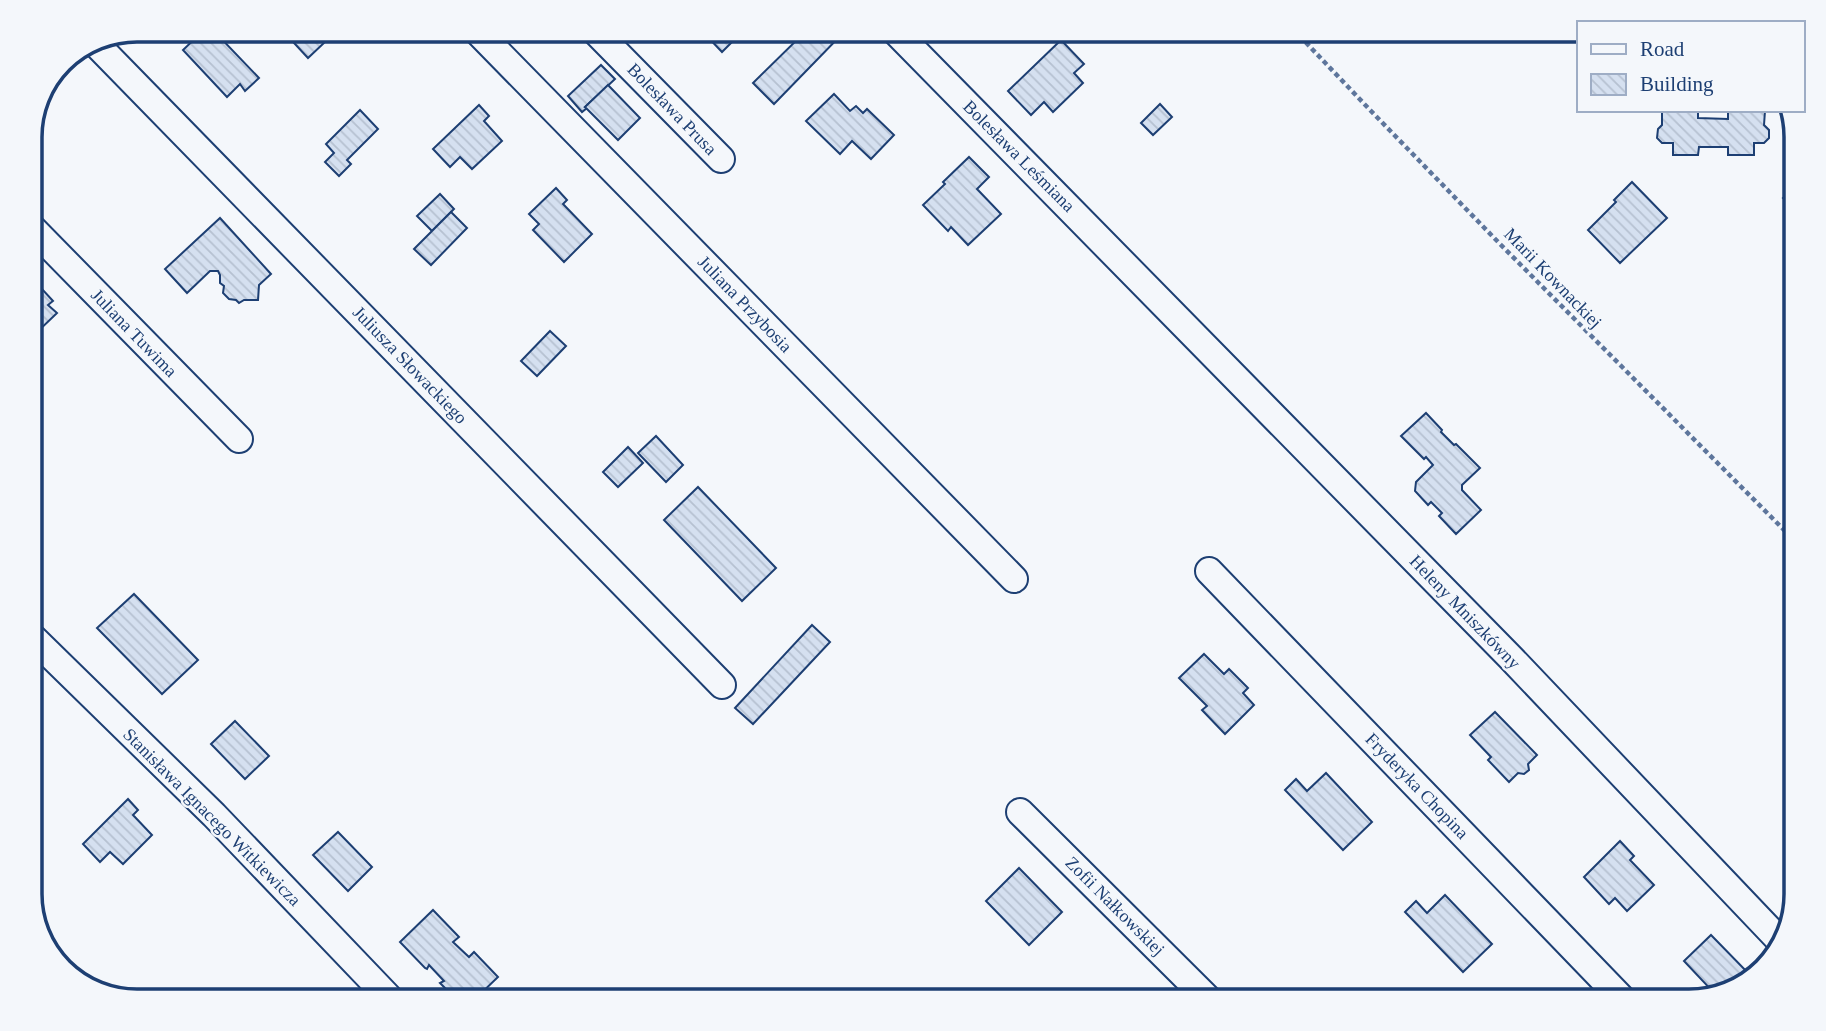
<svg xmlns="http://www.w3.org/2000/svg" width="1826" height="1031" font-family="Georgia,serif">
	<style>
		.building { fill: url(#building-back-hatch); stroke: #1d3f73; stroke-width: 2 }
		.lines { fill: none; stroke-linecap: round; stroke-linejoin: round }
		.minor-casing { stroke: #1d3f73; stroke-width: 30 }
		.path { stroke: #5e769c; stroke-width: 4.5; stroke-dasharray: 5 3.5; stroke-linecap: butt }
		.minor { stroke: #f4f7fb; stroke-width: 26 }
		.labels { text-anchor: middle; stroke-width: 5; stroke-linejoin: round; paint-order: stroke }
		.street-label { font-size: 18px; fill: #1d3f73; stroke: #f4f7fb }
		.rim { fill: none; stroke: #1d3f73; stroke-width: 3.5 }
	</style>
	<defs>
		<pattern id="building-back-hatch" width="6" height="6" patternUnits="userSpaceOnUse" patternTransform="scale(1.75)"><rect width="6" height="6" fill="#d5e0f0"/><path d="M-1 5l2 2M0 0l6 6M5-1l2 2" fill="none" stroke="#b6c1d1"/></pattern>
	</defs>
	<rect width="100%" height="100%" fill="#f4f7fb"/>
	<!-- building -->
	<g class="building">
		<polygon points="204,30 213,30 259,78 245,91 240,84 227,97 183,50"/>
		<polygon points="282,30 314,30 325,42 308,58"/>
		<polygon points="710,30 744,30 722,52 705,34"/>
		<polygon points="807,30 846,30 774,104 753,83"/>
		<polygon points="1061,40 1084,64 1074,73 1083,83 1053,112 1044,102 1031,115 1008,91"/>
		<polygon points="601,65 615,79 585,107 587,108 582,112 568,96"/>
		<polygon points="608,85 640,118 618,140 585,107"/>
		<polygon points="834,94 850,111 856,106 863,113 867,109 894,135 871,159 852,141 840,154 806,121"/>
		<polygon points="1160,104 1172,117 1153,135 1141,123"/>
		<polygon points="479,105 489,116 484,121 502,141 472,169 460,157 450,167 433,149"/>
		<polygon points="360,110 378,129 347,160 351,164 339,176 325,162 334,153 326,144"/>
		<polygon points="1662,110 1698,111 1698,118 1728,119 1728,111 1765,111 1764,125 1769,130 1769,138 1764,143 1754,143 1754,155 1728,155 1728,147 1699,147 1698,155 1673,155 1673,143 1662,143 1657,138 1658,129 1662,125"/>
		<polygon points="969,157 989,177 977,189 1001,214 968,245 951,227 948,231 923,205 945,184 943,182"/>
		<polygon points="1632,182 1667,218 1620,263 1588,230 1616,202 1614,200"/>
		<polygon points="1796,186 1796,211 1783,198"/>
		<polygon points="556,188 567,200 563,204 592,234 564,262 533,230 539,224 529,214"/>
		<polygon points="440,194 454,209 432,231 417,216"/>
		<polygon points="451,212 467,228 431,265 414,249"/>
		<polygon points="220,218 271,274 259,285 258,300 244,300 239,303 236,300 229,299 223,293 224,286 220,283 220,275 218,271 210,271 187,293 165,269"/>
		<polygon points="30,287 38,294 43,290 53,301 48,305 57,313 30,339"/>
		<polygon points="550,331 566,346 537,376 521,361"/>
		<polygon points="1426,413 1442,430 1441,432 1454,445 1456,444 1480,468 1462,485 1462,490 1481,510 1456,534 1439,516 1442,513 1431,502 1428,505 1415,491 1416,482 1433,465 1426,457 1424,459 1401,436"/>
		<polygon points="656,436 683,465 666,482 638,453"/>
		<polygon points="628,447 643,463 618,487 603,472"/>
		<polygon points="698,487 776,568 742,601 664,520"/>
		<polygon points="134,594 198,660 162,694 97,628"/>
		<polygon points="812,625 830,642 753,724 735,708"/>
		<polygon points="1204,654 1224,674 1229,669 1248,688 1243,693 1254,705 1225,734 1202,710 1207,706 1179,678"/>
		<polygon points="1495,712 1537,755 1528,764 1529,770 1524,774 1518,773 1509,782 1488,760 1491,757 1470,735"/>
		<polygon points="235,721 269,756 245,779 211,744"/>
		<polygon points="1326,773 1372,822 1343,850 1285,790 1296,779 1307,791"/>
		<polygon points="128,799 138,810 133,815 152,835 123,864 110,852 100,862 83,844"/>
		<polygon points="338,832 372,867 348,891 313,855"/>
		<polygon points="1620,841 1634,856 1630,860 1654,885 1627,911 1615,898 1609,904 1584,877"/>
		<polygon points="1019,868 1062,912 1029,945 986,901"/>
		<polygon points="1445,895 1492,944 1463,972 1405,912 1416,901 1427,913"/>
		<polygon points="433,910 459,937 453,942 469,957 474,952 498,977 473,1001 458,1001 440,983 444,981 429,965 427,969 425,968 400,942"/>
		<polygon points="1711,935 1752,977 1742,987 1715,994 1684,961"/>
	</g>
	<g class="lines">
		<defs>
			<g id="minor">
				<polyline points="476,30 1014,579"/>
				<polyline points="594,30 721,159"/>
				<polyline points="894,30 1510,657 1783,944"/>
				<polyline points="98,46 722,685"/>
				<polyline points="30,226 239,439"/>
				<polyline points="1209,571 1624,1001"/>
				<polyline points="30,635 214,815 392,1001"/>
				<polyline points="1020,812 1210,1001"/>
			</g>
		</defs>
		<!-- minor casing -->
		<use href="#minor" class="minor-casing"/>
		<!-- path -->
		<polyline class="path" points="1294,30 1371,111 1501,245 1796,542"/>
		<!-- minor -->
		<use href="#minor" class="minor"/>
	</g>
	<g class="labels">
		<!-- street labels -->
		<g class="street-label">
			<text transform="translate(672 109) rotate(46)" y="6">Bolesława Prusa</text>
			<text transform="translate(1019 156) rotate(45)" y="6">Bolesława Leśmiana</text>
			<text transform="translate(1553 278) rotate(46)" y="6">Marii Kownackiej</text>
			<text transform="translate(745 304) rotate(46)" y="6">Juliana Przybosia</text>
			<text transform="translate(134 333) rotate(46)" y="6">Juliana Tuwima</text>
			<text transform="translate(410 365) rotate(46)" y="6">Juliusza Słowackiego</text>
			<text transform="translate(1465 612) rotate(46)" y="6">Heleny Mniszkówny</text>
			<text transform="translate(1417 786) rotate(46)" y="6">Fryderyka Chopina</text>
			<text transform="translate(212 817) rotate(45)" y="6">Stanisława Ignacego Witkiewicza</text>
			<text transform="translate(1115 906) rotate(45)" y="6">Zofii Nałkowskiej</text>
		</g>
	</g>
	<!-- crop -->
	<path d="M0 0H1826V1031H0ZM137 42H1689A95 95 0 0 1 1784 137V894A95 95 0 0 1 1689 989H137A95 95 0 0 1 42 894V137A95 95 0 0 1 137 42Z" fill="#f4f7fb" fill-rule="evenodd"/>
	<path class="rim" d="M137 42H1689A95 95 0 0 1 1784 137V894A95 95 0 0 1 1689 989H137A95 95 0 0 1 42 894V137A95 95 0 0 1 137 42Z"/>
	<!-- legend -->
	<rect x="1577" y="21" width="228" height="91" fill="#f4f7fb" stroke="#9eadc5" stroke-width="2"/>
	<rect x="1591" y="44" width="35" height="10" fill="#f4f7fb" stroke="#9eadc5" stroke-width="2"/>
	<text x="1640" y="56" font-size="21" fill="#1d3f73">Road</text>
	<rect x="1591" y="74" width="35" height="21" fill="url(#building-back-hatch)" stroke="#9eadc5" stroke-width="2"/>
	<text x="1640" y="91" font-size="21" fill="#1d3f73">Building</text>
</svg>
